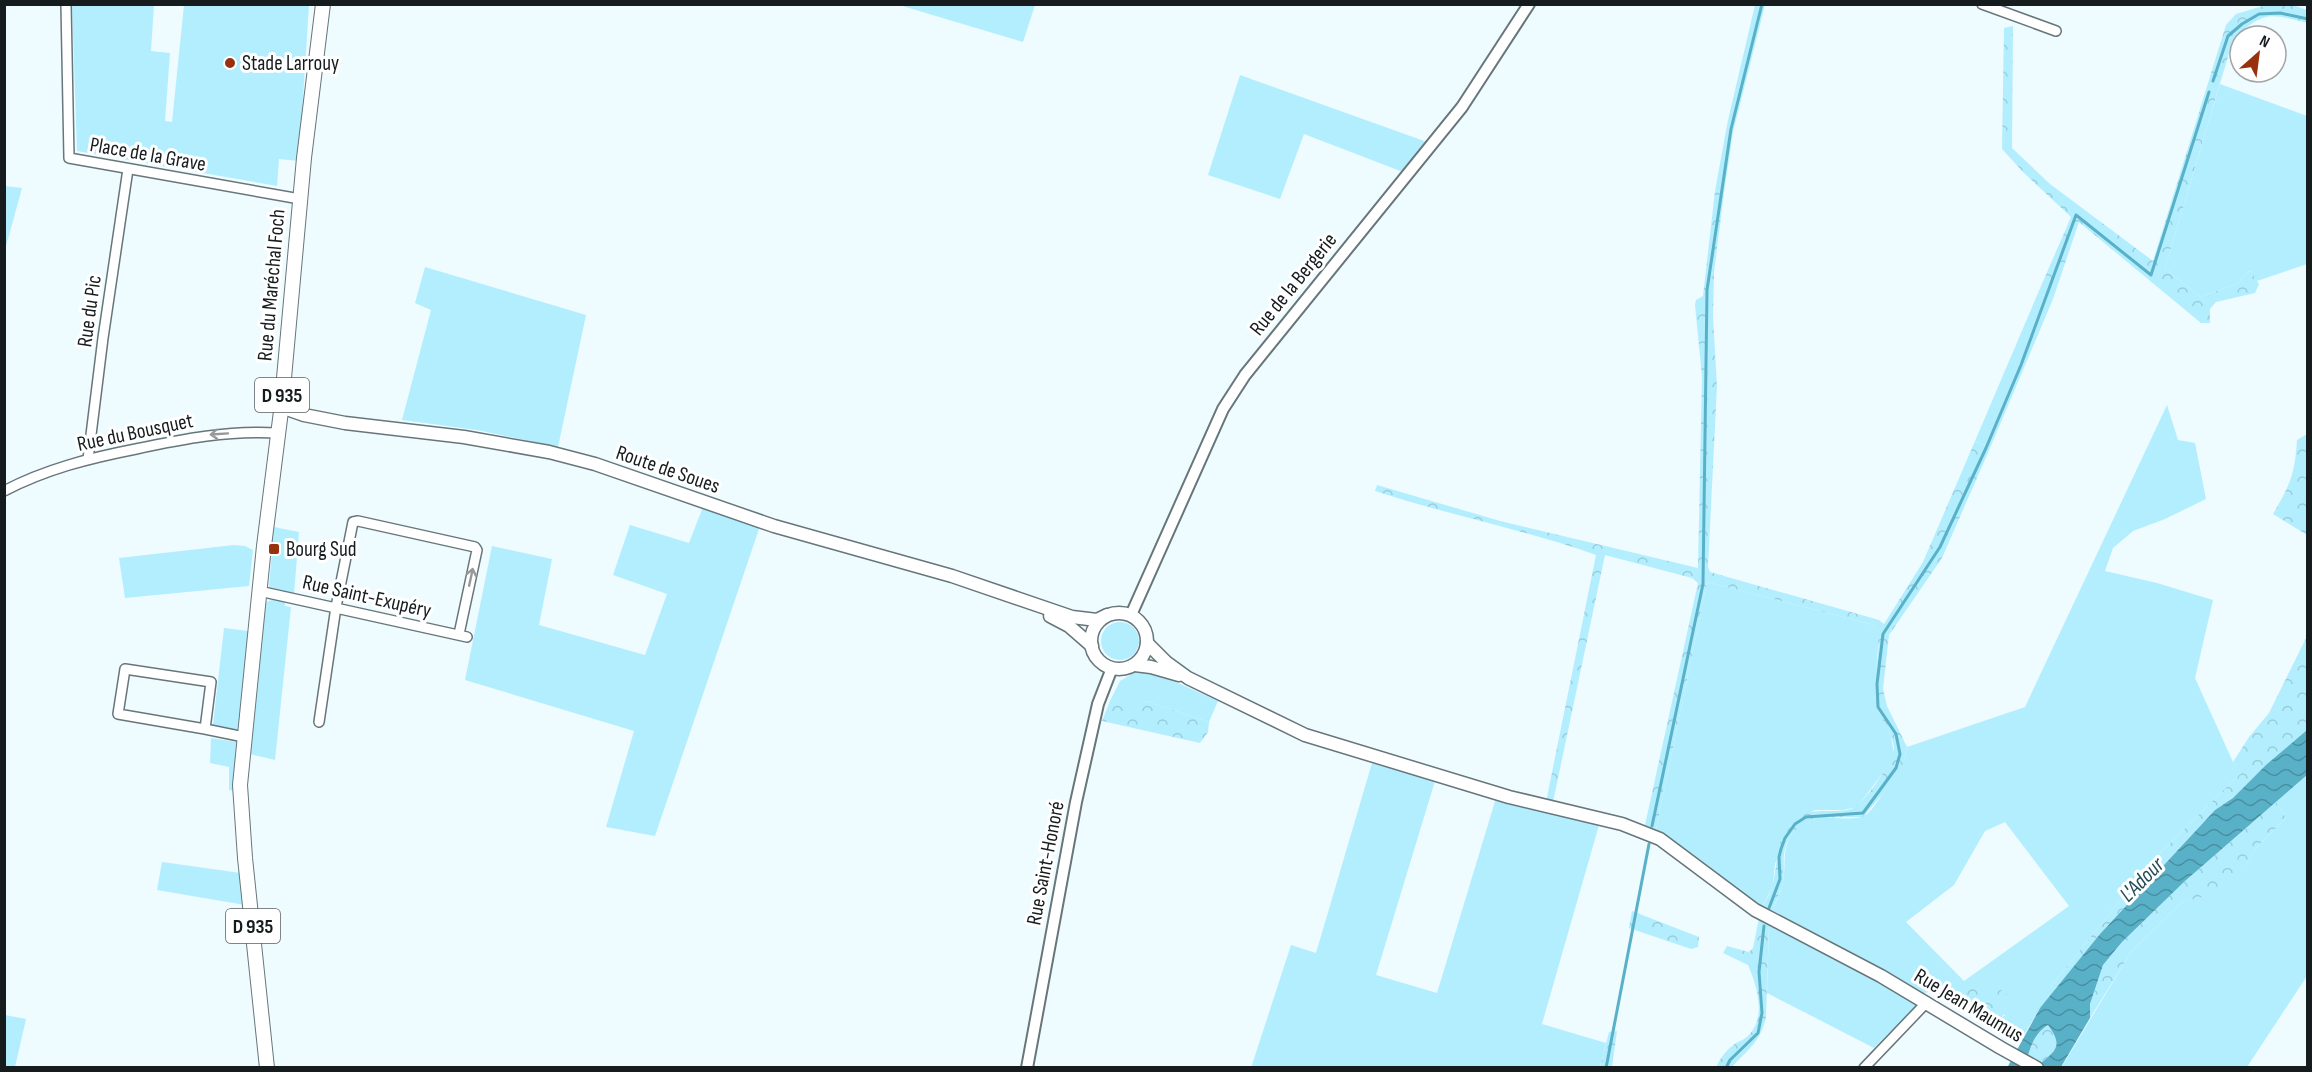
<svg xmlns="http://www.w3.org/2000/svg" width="2312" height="1072" font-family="'Sofia Sans Condensed',sans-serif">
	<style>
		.green { fill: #b3eeff; fill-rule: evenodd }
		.forest { fill: url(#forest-crowns) }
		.water { fill: url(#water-waves) }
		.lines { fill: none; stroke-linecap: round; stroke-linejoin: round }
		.stream { stroke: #59b1c8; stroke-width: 3 }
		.minor-casing { stroke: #67767a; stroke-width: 12 }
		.tertiary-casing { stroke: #67767a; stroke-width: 14 }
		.secondary-casing { stroke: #67767a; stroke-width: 15 }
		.primary-casing { stroke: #67767a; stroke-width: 16 }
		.minor { stroke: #fff; stroke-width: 9 }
		.tertiary { stroke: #fff; stroke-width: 10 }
		.secondary { stroke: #fff; stroke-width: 12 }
		.primary { stroke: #fff; stroke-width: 14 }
		.oneway { stroke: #96999a }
		.poi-dot { fill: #98310e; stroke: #fff; stroke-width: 2 }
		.labels { text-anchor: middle; stroke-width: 6; stroke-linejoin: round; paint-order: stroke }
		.shield { fill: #fff; stroke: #5c6062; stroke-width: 1.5 }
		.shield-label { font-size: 20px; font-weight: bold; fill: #161c1e }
		.poi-label { font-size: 21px; fill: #161c1e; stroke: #fff; text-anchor: start }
		.street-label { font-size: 21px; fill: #161c1e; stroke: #fff }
		.water-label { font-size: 22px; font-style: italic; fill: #254d58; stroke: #fff }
	</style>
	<defs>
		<pattern id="forest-crowns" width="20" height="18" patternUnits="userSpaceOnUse" patternTransform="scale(1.5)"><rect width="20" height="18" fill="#b3eeff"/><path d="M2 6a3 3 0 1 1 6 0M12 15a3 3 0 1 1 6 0" fill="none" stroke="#99ccda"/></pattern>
		<pattern id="water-waves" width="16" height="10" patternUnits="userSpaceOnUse" patternTransform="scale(1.5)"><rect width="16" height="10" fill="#59b1c8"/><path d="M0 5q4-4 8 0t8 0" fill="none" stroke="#498fa2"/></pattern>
	</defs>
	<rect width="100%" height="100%" fill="#eefbff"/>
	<!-- green -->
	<g class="green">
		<polygon points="72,5 154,5 151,51 170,53 165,121 172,122 184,5 309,5 299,161 279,159 277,186 77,151"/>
		<polygon points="899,5 1035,4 1035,5 1023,42"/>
		<polygon points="1755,5 1765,5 1733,132 1724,193 1715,191 1728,120"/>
		<polygon points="1240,75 1427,142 1403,172 1304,134 1280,199 1208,175"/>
		<polygon points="2220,84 2307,116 2307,264 2257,281 2250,271 2246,273 2239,283 2200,297 2165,268"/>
		<polygon points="5,186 22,188 5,250 4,186"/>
		<polygon points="425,267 586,315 558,447 477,430 402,420 431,310 415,303"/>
		<polygon points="2038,293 2053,299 1990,448 1975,441"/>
		<path d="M2167,405L2178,440L2195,443L2206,499L2165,519L2133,531L2113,548L2105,571L2157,583L2213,600L2195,678L2233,762L2242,772L2152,861L2051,986L2057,990L2040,1008L2021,1040L2011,1035V1029L1995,1023L2005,1015L1952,992L1950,1002L1930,991L1923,994L1810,937L1772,913C1775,903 1781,893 1783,882C1787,863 1780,848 1795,830C1813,807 1853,827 1868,813C1874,808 1879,798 1885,791C1898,774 1903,769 1907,747L2025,707ZM2005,822L2069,906L1964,981L1906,922L1954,885L1985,831Z"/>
		<polygon points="703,507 760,526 655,836 606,827 634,731 465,680 492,546 552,559 539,625 645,655 667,594 613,575 630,525 689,543"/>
		<polygon points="274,527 299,532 294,594 269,587"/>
		<polygon points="234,545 245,546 253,550 249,586 125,598 119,558"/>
		<polygon points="1707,582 1874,625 1879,636 1874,698 1891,736 1894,755 1885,770 1857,807 1843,810 1815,810 1794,821 1775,864 1773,885 1762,908 1656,830"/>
		<polygon points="275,599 285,601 285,606 291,607 275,760 246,753 263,610 266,602"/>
		<circle cx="1120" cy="641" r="19"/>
		<polygon points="224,628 248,631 238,729 232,732 215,729 213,725"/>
		<polygon points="1137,671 1167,678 1218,701 1209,722 1145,701 1110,701 1120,681"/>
		<polygon points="211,738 237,742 235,791 229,790 229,767 210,763"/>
		<polygon points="1372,763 1435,781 1376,975 1437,993 1496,798 1599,825 1542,1024 1606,1043 1600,1067 1251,1068 1291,945 1316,953"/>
		<polygon points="2307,775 2307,976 2247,1067 2061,1068 2131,952 2182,902 2230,889 2255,849 2286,818 2276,802"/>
		<polygon points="162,862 241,873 245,905 157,890"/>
		<polygon points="1769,924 1898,989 1919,1003 1874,1048 1767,993"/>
		<polygon points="5,1015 26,1019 15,1067 5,1067"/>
	</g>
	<!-- forest -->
	<g class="forest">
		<path d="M2266,5H2293L2307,10V23C2269,13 2263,11 2233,40L2165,268L2200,297L2239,283L2246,273L2251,271L2259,284L2255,293L2216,302L2210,309V323H2201L2079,222L2053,299L2038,293L2071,217L2023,172L2002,149L2004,28L2013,26L2012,148L2050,184L2153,261L2226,25L2236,14Z"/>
		<path d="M1715,191L1724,193L1714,272L1713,317L1717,386L1708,567L1710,572L1879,620L1884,624L1923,562L1975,441L1990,448L1942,558L1889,635L1883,689L1887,706L1907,747L1903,765L1897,777L1863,817C1835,818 1798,812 1786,845C1782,857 1785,869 1783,882C1781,892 1775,902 1772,913L1762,908C1766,900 1771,892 1773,883C1778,864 1775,844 1788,827C1806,803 1828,815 1851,809C1862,807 1895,759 1894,747C1892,729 1876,715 1874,696C1872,673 1885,646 1874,625L1707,582L1656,830L1645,825L1698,583L1692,578L1605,555L1553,802H1546L1596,555C1523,529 1448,515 1375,491L1377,485L1500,521L1698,568L1702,377L1695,305L1696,300L1703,296Z"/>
		<path d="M2307,434V535L2273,514C2290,485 2295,474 2297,440Z"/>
		<polygon points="2307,636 2307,730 2266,766 2233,798 2215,810 2100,934 2057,990 2051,986 2152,861 2241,773 2233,762 2249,737 2269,713"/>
		<polygon points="1129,700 1145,701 1209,722 1208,732 1200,743 1102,721 1110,701"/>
		<polygon points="2276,802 2286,818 2255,849 2230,890 2182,902 2131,952 2090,1018 2090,1004 2103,965 2122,942 2185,881"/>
		<polygon points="1632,911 1699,937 1698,947 1691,949 1629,928"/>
		<path d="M1759,918L1769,924L1766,1017C1760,1043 1748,1049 1732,1067L1716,1068C1719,1059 1728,1048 1736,1043C1740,1041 1745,1039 1748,1036C1767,1017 1757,986 1748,965L1723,953L1727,946L1749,952L1753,948Z"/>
		<path d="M1996,987L2007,994C2009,1008 2006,1014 1995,1023L1950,1002L1951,992L1964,988Z"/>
		<path d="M2048,1025C2065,1048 2054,1051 2037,1067L2025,1068C2029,1051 2033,1034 2048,1025Z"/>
		<polygon points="1617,1031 1612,1067 1600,1067 1609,1032"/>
	</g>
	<!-- water -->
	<path class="water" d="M2307,730V775L2185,881L2122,942L2103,965L2090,1004V1018L2061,1067H2037C2054,1051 2065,1048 2048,1025C2033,1034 2029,1051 2025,1067L2007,1068L2040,1008L2100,934L2215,810L2233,798L2266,765Z"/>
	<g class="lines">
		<!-- stream -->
		<g class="stream">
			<polyline points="2213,81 2228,36 2242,24 2259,14 2280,13 2308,19"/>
			<polyline points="1652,826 1703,584 1707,290 1731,129 1762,4"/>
			<polyline points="1769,908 1780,879 1779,857 1781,849 1785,838 1795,824 1806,817 1863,813 1896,768 1900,754 1896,734 1878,707 1877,684 1883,634 1940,547 1986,448 2021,365 2076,215 2151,275 2209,92"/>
			<polyline points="1606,1068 1649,844"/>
			<polyline points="1726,1068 1730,1060 1758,1033 1762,1013 1759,972 1764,926"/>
		</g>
		<defs>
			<g id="minor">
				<polyline points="66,4 69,158 300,199"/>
				<polyline points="1982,4 2056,31"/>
				<polyline points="88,459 103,338 128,169"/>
				<path d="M4,491C46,469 90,458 136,449C183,439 229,430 278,433"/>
				<polyline points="259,591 467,637"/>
				<polyline points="319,722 336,607 353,522 358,521 475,547 477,550 459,634"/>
				<polyline points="205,729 118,714 125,669 211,682 205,729 244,737"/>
				<polyline points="1864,1068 1927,1002"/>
			</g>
			<g id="tertiary">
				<polyline points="1131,615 1223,409 1245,375 1462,107 1529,4"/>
				<polyline points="1027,1068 1076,802 1098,704 1112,668"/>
			</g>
			<g id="secondary">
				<polyline points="281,407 304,415 345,423 464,437 549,452 595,464 774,526 952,576 1072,617 1097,620 1107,615"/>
				<circle cx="1119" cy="641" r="28"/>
				<polyline points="1050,616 1069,626 1092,646"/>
				<polyline points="1147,643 1166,662 1188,678 1305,735 1509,797 1622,824 1660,839 1755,910 1881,976 2001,1048 2037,1068"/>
				<polyline points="1135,665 1151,667 1179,675"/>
			</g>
			<polyline id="primary" points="267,1068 245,858 240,785 264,546 281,411 304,158 323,4"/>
		</defs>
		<!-- minor casing -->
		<use href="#minor" class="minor-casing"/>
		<!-- tertiary casing -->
		<use href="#tertiary" class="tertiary-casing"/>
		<!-- secondary casing -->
		<use href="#secondary" class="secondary-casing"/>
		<!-- primary casing -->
		<use href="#primary" class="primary-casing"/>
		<!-- minor -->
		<use href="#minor" class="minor"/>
		<!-- tertiary -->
		<use href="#tertiary" class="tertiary"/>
		<!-- secondary -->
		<use href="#secondary" class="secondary"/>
		<!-- primary -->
		<use href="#primary" class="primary"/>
	</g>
	<!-- one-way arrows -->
	<defs><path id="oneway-shaft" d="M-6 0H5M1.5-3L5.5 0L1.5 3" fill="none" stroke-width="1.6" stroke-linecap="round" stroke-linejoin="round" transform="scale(1.5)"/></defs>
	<g class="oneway">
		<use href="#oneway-shaft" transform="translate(219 434) rotate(176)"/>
		<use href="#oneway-shaft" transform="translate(471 577) rotate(-78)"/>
	</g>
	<!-- markers -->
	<g class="poi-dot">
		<circle cx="230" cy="63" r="6"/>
		<rect x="268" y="543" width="12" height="12" rx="3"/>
	</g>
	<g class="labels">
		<!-- shield labels -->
		<g class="shield">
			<rect x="255" y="378" width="54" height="34" rx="4.5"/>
			<rect x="226" y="909" width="54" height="34" rx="4.5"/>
		</g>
		<g class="shield-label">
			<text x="282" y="402">D 935</text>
			<text x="253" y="933">D 935</text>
		</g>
		<!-- poi labels -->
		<g class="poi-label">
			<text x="242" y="70">Stade Larrouy</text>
			<text x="286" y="556">Bourg Sud</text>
		</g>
		<!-- street labels -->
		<g class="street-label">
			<text transform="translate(148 154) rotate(10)" y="7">Place de la Grave</text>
			<text transform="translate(1293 284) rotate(-51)" y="7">Rue de la Bergerie</text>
			<text transform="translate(271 285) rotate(-85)" y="7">Rue du Maréchal Foch</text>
			<text transform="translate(89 311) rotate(-82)" y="7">Rue du Pic</text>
			<text transform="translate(135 432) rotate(-12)" y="7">Rue du Bousquet</text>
			<text transform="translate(668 469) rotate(19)" y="7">Route de Soues</text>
			<text transform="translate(367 596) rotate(13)" y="7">Rue Saint-Exupéry</text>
			<text transform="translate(1045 863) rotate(-79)" y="7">Rue Saint-Honoré</text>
			<text transform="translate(1969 1005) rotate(31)" y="7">Rue Jean Maumus</text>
		</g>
		<!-- water labels -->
		<g class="water-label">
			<text transform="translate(2141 879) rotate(-45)" y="8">L'Adour</text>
		</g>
	</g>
	<!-- border -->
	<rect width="2312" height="1072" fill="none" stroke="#161c1e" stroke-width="12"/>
	<!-- north arrow -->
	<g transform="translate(2258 54) rotate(28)"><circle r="28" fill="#ffffff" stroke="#a2a4a5" stroke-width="1.5"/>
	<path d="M0-4.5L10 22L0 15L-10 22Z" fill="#98310e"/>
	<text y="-9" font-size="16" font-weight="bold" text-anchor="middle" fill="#161c1e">N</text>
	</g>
</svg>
